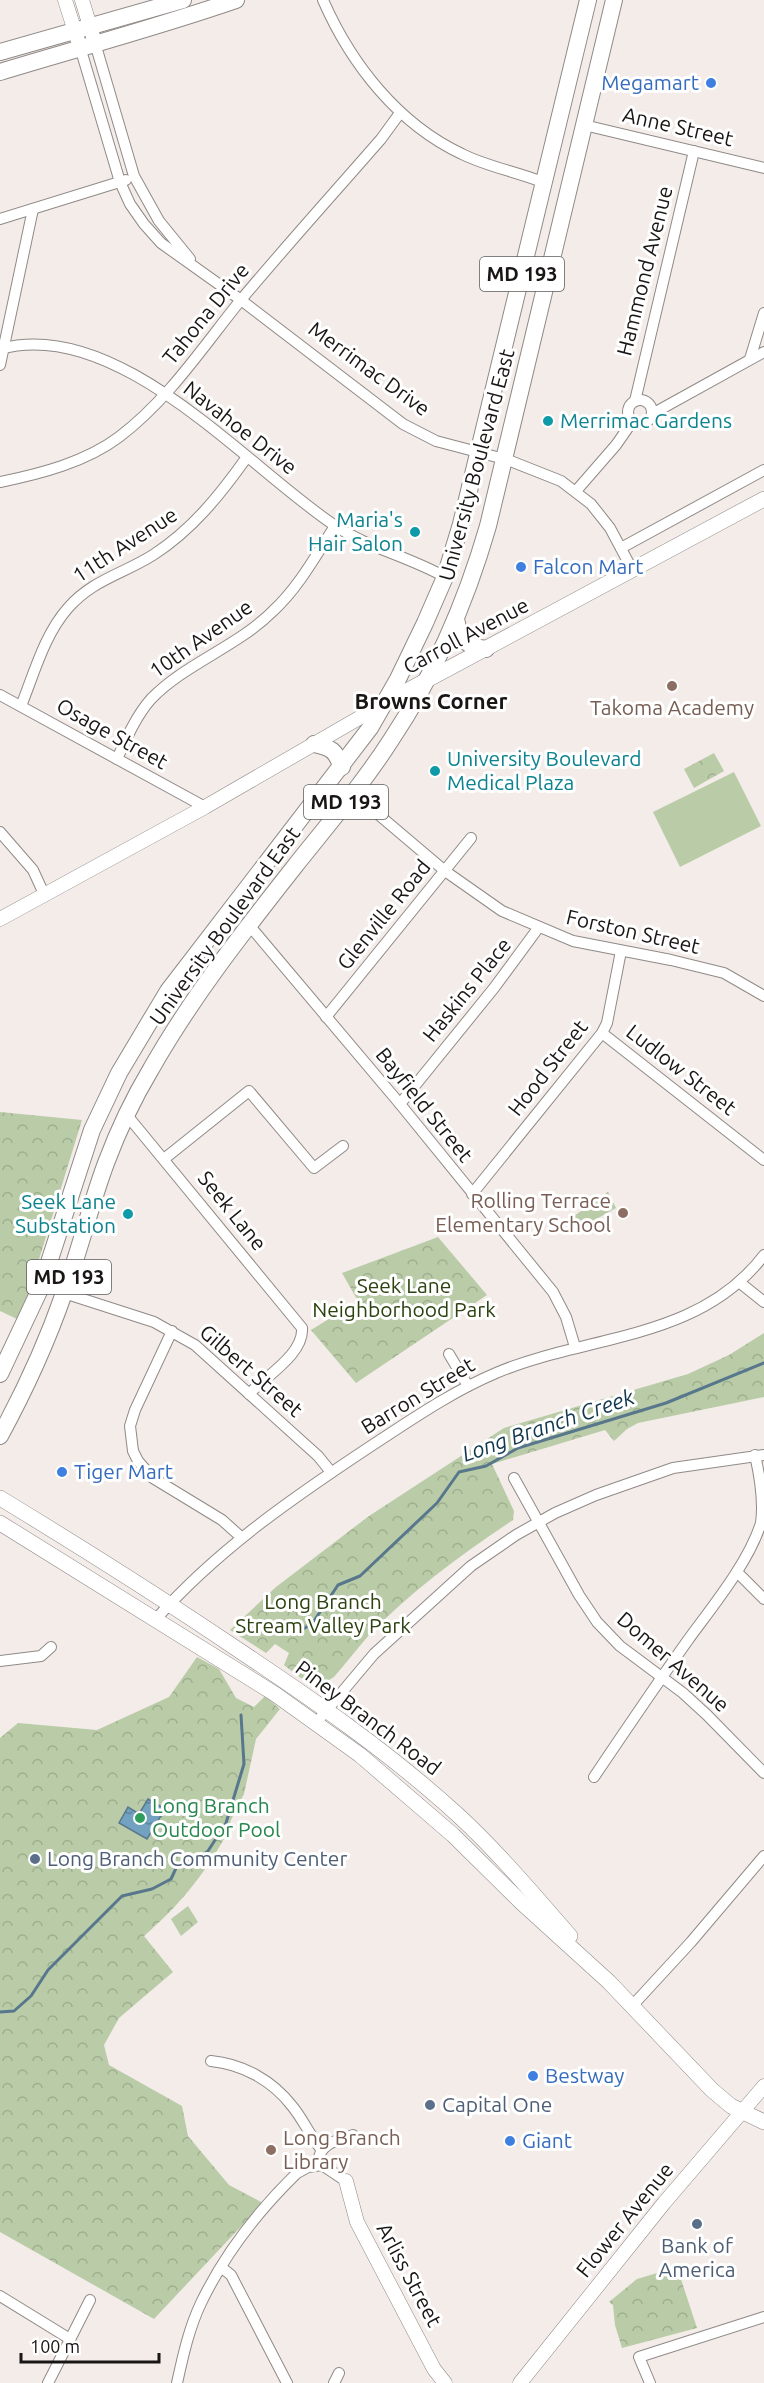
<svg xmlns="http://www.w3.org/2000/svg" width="764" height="2383" font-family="Ubuntu,sans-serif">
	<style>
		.grass { fill: #b9cca7 }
		.park { fill: url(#park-crowns) }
		.water { fill: url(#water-ripples); stroke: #58778d; stroke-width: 1.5 }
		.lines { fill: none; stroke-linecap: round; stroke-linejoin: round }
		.stream { stroke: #58778d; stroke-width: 3 }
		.minor-casing { stroke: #908a87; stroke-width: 12 }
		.tertiary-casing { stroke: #908a87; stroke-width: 15 }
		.secondary-casing { stroke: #908a87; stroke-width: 16 }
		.primary-casing { stroke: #908a87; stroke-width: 18 }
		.minor { stroke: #fff; stroke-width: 10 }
		.tertiary { stroke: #fff; stroke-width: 14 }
		.secondary { stroke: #fff; stroke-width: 15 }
		.primary { stroke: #fff; stroke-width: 16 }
		.shop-dot { fill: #3f7fe0; stroke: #fff; stroke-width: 2 }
		.culture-dot { fill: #0f9aa8; stroke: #fff; stroke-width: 2 }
		.education-dot { fill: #8d6e63; stroke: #fff; stroke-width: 2 }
		.leisure-dot { fill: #2e9e5b; stroke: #fff; stroke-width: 2 }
		.service-dot { fill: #5c6f8a; stroke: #fff; stroke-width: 2 }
		.labels { text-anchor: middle; stroke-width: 6; stroke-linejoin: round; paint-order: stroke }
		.shield { fill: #fff; stroke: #5e5c5b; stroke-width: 1.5 }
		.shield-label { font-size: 20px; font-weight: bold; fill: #191615 }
		.shop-label { font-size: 21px; fill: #366cbe; stroke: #fff; text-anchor: start }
		.street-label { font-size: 21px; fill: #191615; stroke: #fff }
		.culture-label { font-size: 21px; fill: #0d838f; stroke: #fff; text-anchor: start }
		.education-label { font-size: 21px; fill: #785e54; stroke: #fff }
		.park-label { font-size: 21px; fill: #2c4211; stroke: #fff }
		.leisure-label { font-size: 21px; fill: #27864d; stroke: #fff; text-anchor: start }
		.service-label { font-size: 21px; fill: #4e5e75; stroke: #fff; text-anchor: start }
		.neighbourhood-label { font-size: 22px; font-weight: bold; fill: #191615; stroke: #fff }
		.water-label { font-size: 22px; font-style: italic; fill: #10374d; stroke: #fff }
	</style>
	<defs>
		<pattern id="park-crowns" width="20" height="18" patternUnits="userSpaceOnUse" patternTransform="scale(1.5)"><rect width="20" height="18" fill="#b9cca7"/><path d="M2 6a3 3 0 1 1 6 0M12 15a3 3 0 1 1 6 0" fill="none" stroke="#9eae8f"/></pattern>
		<pattern id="water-ripples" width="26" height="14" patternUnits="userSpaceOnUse" patternTransform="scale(1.5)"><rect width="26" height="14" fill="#73a1c0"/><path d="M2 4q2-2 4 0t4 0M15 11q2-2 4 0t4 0" fill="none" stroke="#5e829b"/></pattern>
	</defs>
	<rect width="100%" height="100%" fill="#f3ece9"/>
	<!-- grass -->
	<polygon class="grass" points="734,772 761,826 680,867 653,812"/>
	<!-- park -->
	<g class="park">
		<polygon points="714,753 724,771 694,788 684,769"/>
		<polygon points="0,1112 82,1120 28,1295 17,1319 0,1311"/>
		<polygon points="608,1192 616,1208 584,1226 578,1222 574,1216"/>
		<polygon points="438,1237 487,1295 356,1383 311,1330 358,1301 342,1273"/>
		<path d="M764,1333V1397L638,1423L627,1429L614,1441L605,1430L492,1464L514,1511L513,1520C462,1554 411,1591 369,1635C357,1649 346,1663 334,1677C314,1691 300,1678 284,1665L289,1653L275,1644L266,1653L230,1630L276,1587L369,1516L504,1428L688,1374L729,1355Z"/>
		<path d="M197,1657L219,1669L236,1698L254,1707L265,1696L280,1709L256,1739L244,1794L230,1822L232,1824C208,1870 183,1902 144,1936L173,1972L119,2018L104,2045L109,2065L182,2106L188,2136L229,2185L263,2203L154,2319L0,2232V1738L18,1723L97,1730L169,1697Z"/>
		<polygon points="188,1906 198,1922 181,1936 171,1919"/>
		<polygon points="677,2267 697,2328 622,2348 615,2325 613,2305 609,2302 637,2279"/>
	</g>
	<!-- water -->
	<polygon class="water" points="148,1799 165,1809 147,1839 119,1823 128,1807 139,1814"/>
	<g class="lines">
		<!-- stream -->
		<g class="stream">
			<polyline points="296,1633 312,1624 338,1585 360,1576 437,1503 459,1472 486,1466 518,1448 666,1403 764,1363"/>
			<polyline points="0,2012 14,2011 31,1996 48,1970 122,1896 152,1889 171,1879 177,1866 185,1859 199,1858 208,1851 226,1823 244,1764 241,1715"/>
		</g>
		<defs>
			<g id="minor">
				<path d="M323,0C351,64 398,124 462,154C488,167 518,172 545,183"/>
				<polyline points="95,43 134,176 159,221 190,259"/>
				<polyline points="80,47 120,182 130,204 144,224 161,243 241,300 403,424 436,441 508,460 561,481 591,504 610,528 633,571"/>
				<polyline points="584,125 764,168"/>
				<polyline points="0,219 126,180"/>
				<path d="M0,349C117,316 246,466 334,525C368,548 410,557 445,577"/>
				<polyline points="750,359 764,313"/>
				<polyline points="0,365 33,209"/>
				<circle cx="640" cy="412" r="12"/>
				<polyline points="635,401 694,151"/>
				<polyline points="652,414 764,352"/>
				<path d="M0,482C40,474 86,462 119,437C168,400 202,348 240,301C286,246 334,193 381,139L400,113"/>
				<polyline points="576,491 616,445 632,422"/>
				<polyline points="621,548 764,470"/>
				<polyline points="0,695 205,807"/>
				<path d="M21,706C34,674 44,635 68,608C92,580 123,574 153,555C192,530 220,495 247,457"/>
				<path d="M117,759C126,739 136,716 151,699C186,663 237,647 273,611C299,587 316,555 335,526"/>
				<polyline points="353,793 445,871 502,911 573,941 671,960 724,973 764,996"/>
				<polyline points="0,832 33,870 44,894"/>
				<polyline points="249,925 400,1104 553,1292 566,1317 575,1347"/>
				<polyline points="326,1017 471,838"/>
				<polyline points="602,1033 764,1160"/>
				<polyline points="400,1104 494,988 539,927"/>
				<path d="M126,1114L302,1328C304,1354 266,1376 249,1394"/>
				<polyline points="164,1159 249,1091 314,1168 343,1146"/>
				<polyline points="472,1194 602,1033 607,1023 621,951"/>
				<polyline points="739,1282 764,1302"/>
				<polyline points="64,1293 154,1322 195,1345 318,1456 331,1472"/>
				<polyline points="172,1331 135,1410 130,1426 133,1451 138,1461 153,1478 222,1520 241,1537"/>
				<polyline points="449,1354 468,1386"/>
				<polyline points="514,1478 579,1595 597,1622 620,1646 683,1693 707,1715 764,1773"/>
				<polyline points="737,1572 764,1599"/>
				<path d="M156,1619C218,1549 294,1497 371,1446C411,1420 451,1392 496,1373C588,1334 699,1341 764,1255"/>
				<polyline points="0,1661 41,1656 51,1647"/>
				<polyline points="316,1723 374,1654 471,1566 516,1535 555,1513 596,1495 673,1468 764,1455"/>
				<path d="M594,1777C625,1731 656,1685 688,1640C712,1607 749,1562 761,1523C764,1502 760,1477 755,1455"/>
				<polyline points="633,2005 691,1942 764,1856"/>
				<path d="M211,2061C243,2064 273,2081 292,2106C303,2119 310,2136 321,2149"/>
				<path d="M346,2181L322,2165L319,2157C323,2142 340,2140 353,2135"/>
				<polyline points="222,2268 231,2275 287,2383"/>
				<polyline points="0,2296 70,2339"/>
				<polyline points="48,2383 90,2300"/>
				<path d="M177,2383C183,2356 189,2328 201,2303C224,2255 259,2210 297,2173L308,2167L322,2165"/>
				<polyline points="334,2383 339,2373"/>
				<polyline points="650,2383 639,2357 764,2317"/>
			</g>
			<g id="tertiary">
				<polyline points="65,0 80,47"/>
				<polyline points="82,0 95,43"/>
				<polyline points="0,919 205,807 385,703"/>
				<polyline points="346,2181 357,2222 434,2369 445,2383"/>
				<polyline points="520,2383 664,2203 764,2086"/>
			</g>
			<g id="secondary">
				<polyline points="386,702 764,499"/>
				<path d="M0,1498C79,1546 157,1595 234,1647C312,1699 389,1752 459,1816C499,1853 534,1895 570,1936"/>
				<polyline points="0,1523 275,1694 360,1755 453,1835 522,1903 609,1982 712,2090 731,2106 764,2122"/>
			</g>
			<g id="primary">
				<polyline points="0,52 183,0"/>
				<path d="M0,72C79,48 158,27 236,0"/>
				<polyline points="456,619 460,637 473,647 486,649"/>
				<path d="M314,744C332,748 335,750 342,767"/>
				<polyline points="0,1374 41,1287 92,1130 119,1073 168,991 370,728 398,679 425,623 445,577 461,524 588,0"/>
				<path d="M0,1436C25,1390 47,1342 64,1293C80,1250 90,1206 106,1163C118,1131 133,1099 151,1069C193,995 247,927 299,861C331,821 364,782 391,740C435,674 466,602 488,526L614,0"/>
			</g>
		</defs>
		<!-- minor casing -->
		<use href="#minor" class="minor-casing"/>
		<!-- tertiary casing -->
		<use href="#tertiary" class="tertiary-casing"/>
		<!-- secondary casing -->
		<use href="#secondary" class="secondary-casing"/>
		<!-- primary casing -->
		<use href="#primary" class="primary-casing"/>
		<!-- minor -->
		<use href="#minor" class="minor"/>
		<!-- tertiary -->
		<use href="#tertiary" class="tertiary"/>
		<!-- secondary -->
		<use href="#secondary" class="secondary"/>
		<!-- primary -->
		<use href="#primary" class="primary"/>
	</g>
	<!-- markers -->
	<g class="shop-dot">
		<circle cx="711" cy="83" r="6"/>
		<circle cx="521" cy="567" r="6"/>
		<circle cx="62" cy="1472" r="6"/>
		<circle cx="533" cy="2076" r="6"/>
		<circle cx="510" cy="2141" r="6"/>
	</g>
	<g class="culture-dot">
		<circle cx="548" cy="421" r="6"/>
		<circle cx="415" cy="532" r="6"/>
		<circle cx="435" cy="771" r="6"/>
		<circle cx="128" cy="1214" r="6"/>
	</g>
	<g class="education-dot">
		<circle cx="672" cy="686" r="6"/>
		<circle cx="623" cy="1213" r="6"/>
		<circle cx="271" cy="2150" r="6"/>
	</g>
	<circle class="leisure-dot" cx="140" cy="1818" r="6"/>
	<g class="service-dot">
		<circle cx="35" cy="1859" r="6"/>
		<circle cx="430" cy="2105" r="6"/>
		<circle cx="697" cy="2224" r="6"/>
	</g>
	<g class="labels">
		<!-- shield labels -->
		<g class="shield">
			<rect x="480" y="257" width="84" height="34" rx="4.5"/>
			<rect x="304" y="785" width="84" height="34" rx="4.5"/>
			<rect x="27" y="1260" width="84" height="34" rx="4.5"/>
		</g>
		<g class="shield-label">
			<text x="522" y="281">MD 193</text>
			<text x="346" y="809">MD 193</text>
			<text x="69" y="1284">MD 193</text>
		</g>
		<!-- shop labels -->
		<g class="shop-label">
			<text x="699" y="90" text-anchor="end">Megamart</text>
			<text x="533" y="574">Falcon Mart</text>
			<text x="74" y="1479">Tiger Mart</text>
			<text x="545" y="2083">Bestway</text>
			<text x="522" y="2148">Giant</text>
		</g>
		<!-- street labels -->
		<g class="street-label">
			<text transform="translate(678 127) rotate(13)" y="7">Anne Street</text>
			<text transform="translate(645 271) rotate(-76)" y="7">Hammond Avenue</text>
			<text transform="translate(206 314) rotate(-51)" y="7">Tahona Drive</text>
			<text transform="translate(369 369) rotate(36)" y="7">Merrimac Drive</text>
			<text transform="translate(240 428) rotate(38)" y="7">Navahoe Drive</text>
			<text transform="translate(477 465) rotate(-75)" y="7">University Boulevard East</text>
			<text transform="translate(125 545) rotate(-33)" y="7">11th Avenue</text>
			<text transform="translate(466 636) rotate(-28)" y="7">Carroll Avenue</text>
			<text transform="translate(201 639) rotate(-35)" y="7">10th Avenue</text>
			<text transform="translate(112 734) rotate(29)" y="7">Osage Street</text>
			<text transform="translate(384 915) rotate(-51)" y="7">Glenville Road</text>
			<text transform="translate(225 926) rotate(-54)" y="7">University Boulevard East</text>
			<text transform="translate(633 932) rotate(13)" y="7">Forston Street</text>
			<text transform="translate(467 990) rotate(-51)" y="7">Haskins Place</text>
			<text transform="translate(548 1068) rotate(-52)" y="7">Hood Street</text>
			<text transform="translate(681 1070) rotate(38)" y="7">Ludlow Street</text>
			<text transform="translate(424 1105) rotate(51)" y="7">Bayfield Street</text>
			<text transform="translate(232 1211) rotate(51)" y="7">Seek Lane</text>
			<text transform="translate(251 1371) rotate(41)" y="7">Gilbert Street</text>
			<text transform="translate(418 1396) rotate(-31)" y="7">Barron Street</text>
			<text transform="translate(673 1662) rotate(41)" y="7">Domer Avenue</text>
			<text transform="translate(368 1718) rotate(37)" y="7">Piney Branch Road</text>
			<text transform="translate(625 2220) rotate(-51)" y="7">Flower Avenue</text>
			<text transform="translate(409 2275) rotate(62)" y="7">Arliss Street</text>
		</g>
		<!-- culture labels -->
		<g class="culture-label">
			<text x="560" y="428">Merrimac Gardens</text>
			<text x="403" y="527" text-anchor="end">Maria's<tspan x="403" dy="24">Hair Salon</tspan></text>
			<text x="447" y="766">University Boulevard<tspan x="447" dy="24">Medical Plaza</tspan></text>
			<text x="116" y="1209" text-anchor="end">Seek Lane<tspan x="116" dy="24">Substation</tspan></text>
		</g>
		<!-- education labels -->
		<g class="education-label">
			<text x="672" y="715">Takoma Academy</text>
			<text x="611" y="1208" text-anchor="end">Rolling Terrace<tspan x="611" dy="24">Elementary School</tspan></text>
			<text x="283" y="2145" text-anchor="start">Long Branch<tspan x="283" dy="24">Library</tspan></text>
		</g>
		<!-- park labels -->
		<g class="park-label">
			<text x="404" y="1293">Seek Lane<tspan x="404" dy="24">Neighborhood Park</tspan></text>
			<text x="323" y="1609">Long Branch<tspan x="323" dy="24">Stream Valley Park</tspan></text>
		</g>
		<!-- leisure labels -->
		<g class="leisure-label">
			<text x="152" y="1813">Long Branch<tspan x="152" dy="24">Outdoor Pool</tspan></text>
		</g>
		<!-- service labels -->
		<g class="service-label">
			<text x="47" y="1866">Long Branch Community Center</text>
			<text x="442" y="2112">Capital One</text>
			<text x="697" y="2253" text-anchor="middle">Bank of<tspan x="697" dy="24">America</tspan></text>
		</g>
		<!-- neighbourhood labels -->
		<g class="neighbourhood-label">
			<text x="431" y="709">Browns Corner</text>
		</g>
		<!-- water labels -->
		<g class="water-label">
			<text transform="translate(548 1425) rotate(-19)" y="8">Long Branch Creek</text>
		</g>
	</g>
	<!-- scale -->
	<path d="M21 2353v9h138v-9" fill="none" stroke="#191615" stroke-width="3"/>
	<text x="30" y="2353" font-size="18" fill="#191615" stroke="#ffffff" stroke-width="4.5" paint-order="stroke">100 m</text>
</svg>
